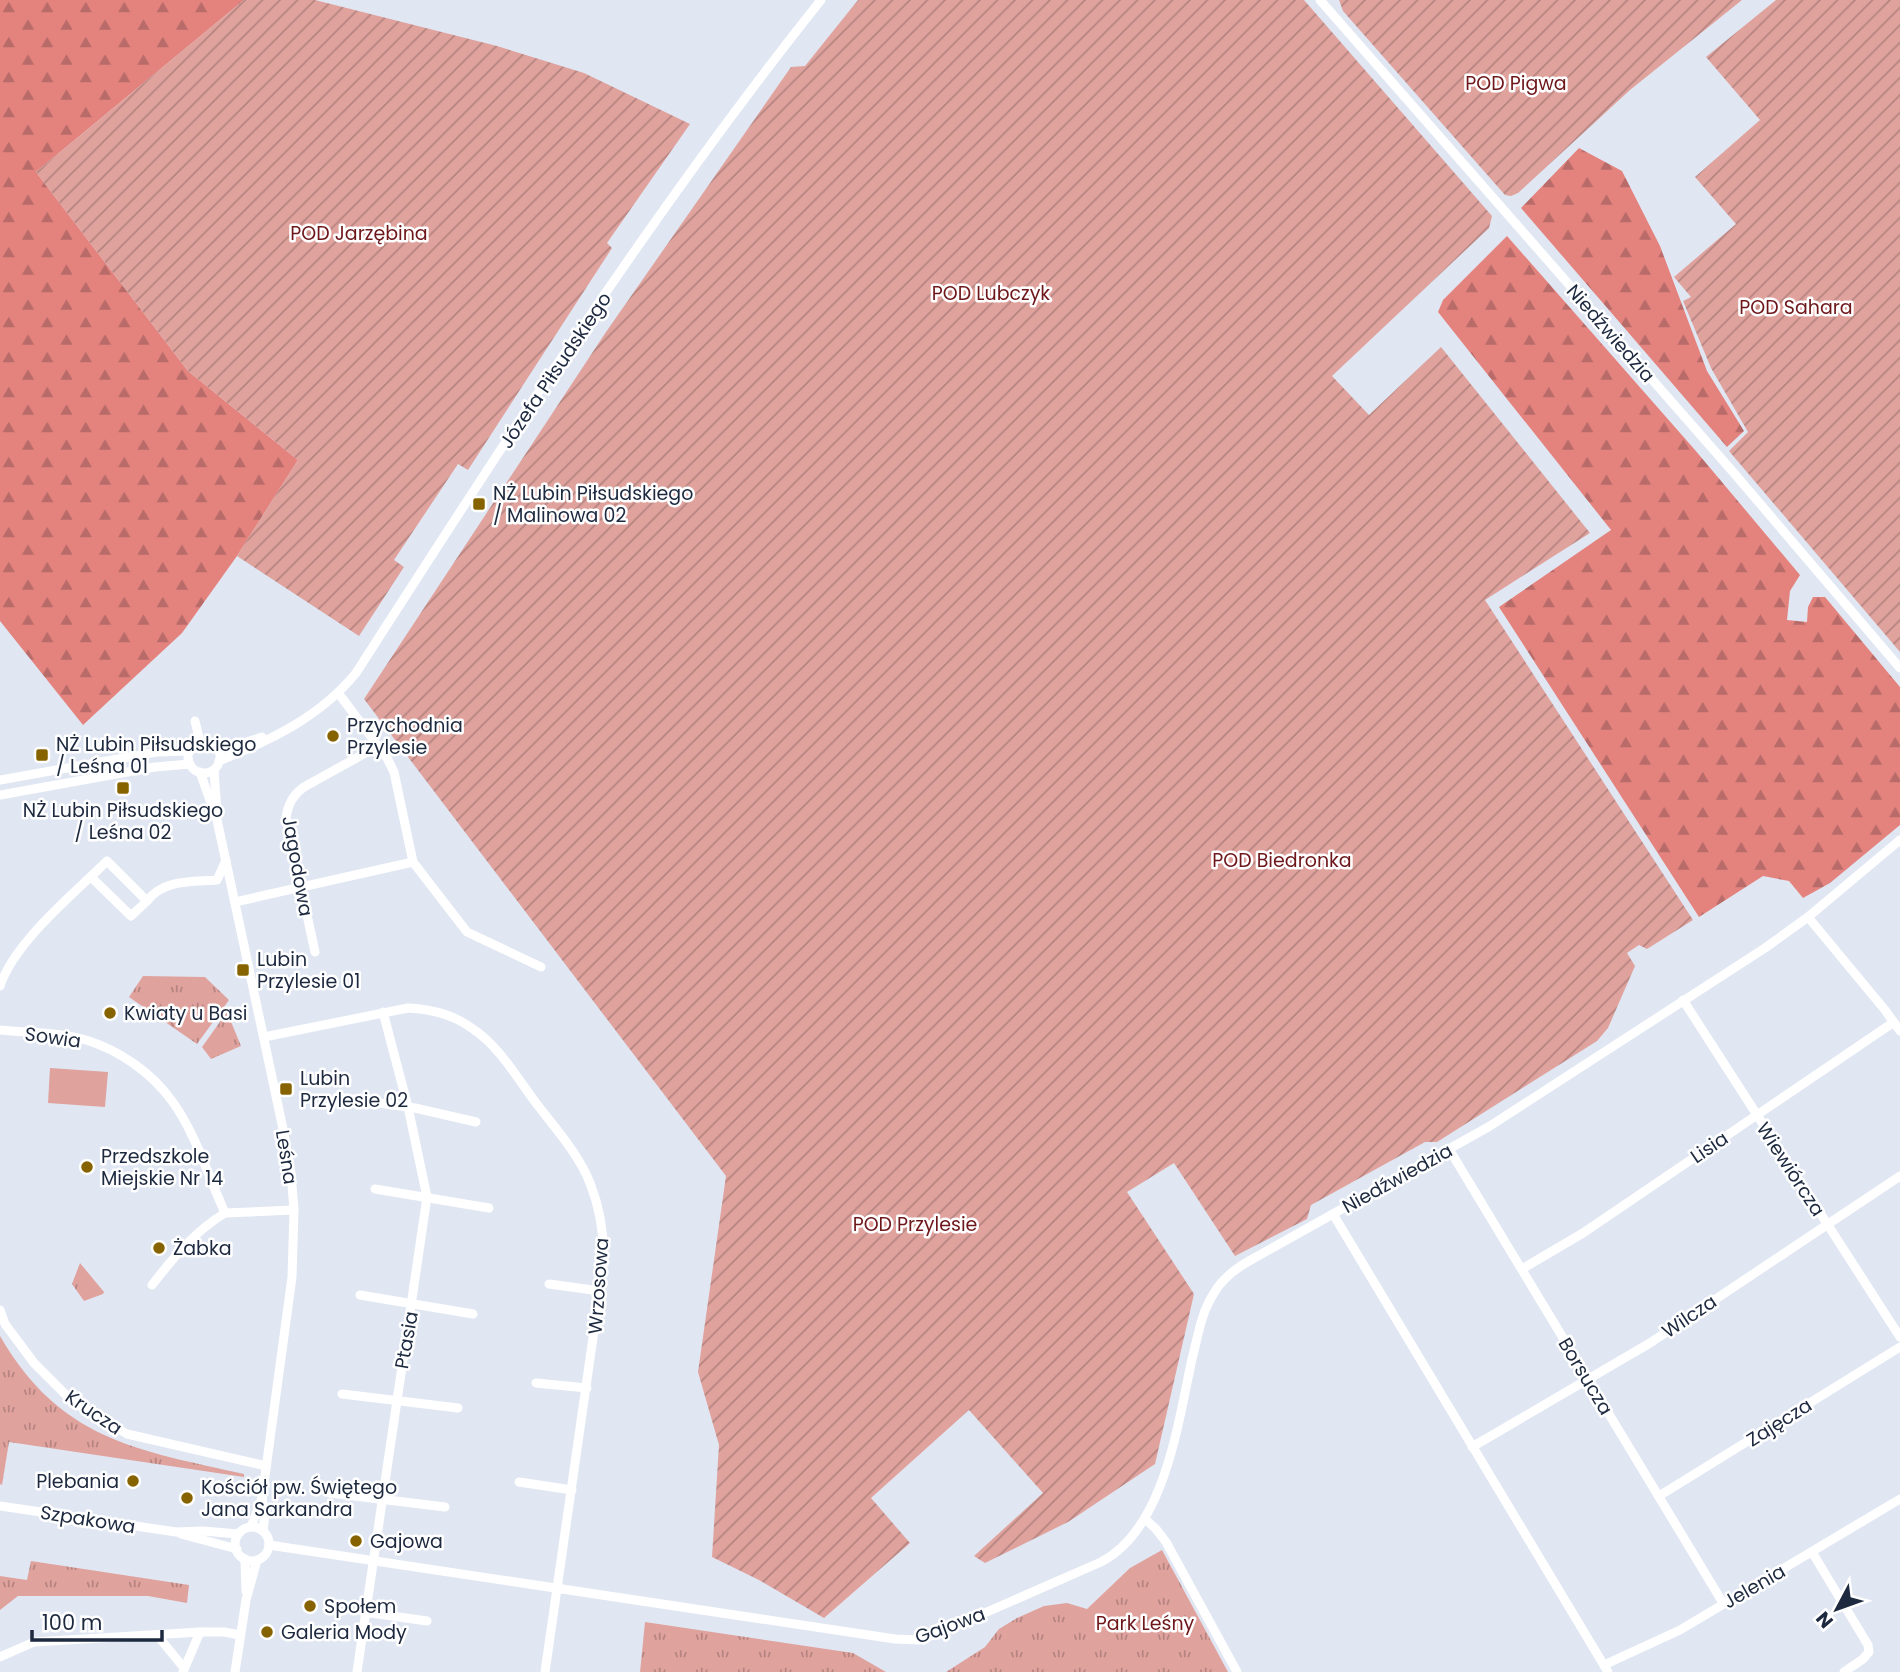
<svg xmlns="http://www.w3.org/2000/svg" width="1900" height="1672" font-family="Poppins,sans-serif">
	<style>
		.grass { fill: url(#grass-tufts) }
		.forest { fill: url(#forest-firs) }
		.garden { fill: url(#garden-furrows) }
		.pitch { fill: #e0a29d }
		.lines { fill: none; stroke-linecap: round; stroke-linejoin: round }
		.minor { stroke: #fff; stroke-width: 9 }
		.poi-dot { fill: #876300; stroke: #fff; stroke-width: 2.5 }
		.labels { text-anchor: middle; stroke-width: 5; stroke-linejoin: round; paint-order: stroke }
		.park-label { font-size: 19px; fill: #6e171b; stroke: #fff }
		.street-label { font-size: 19px; fill: #1d293f; stroke: #fff }
		.poi-label { font-size: 19px; fill: #1d293f; stroke: #fff; text-anchor: start }
	</style>
	<defs>
		<pattern id="grass-tufts" width="24" height="20" patternUnits="userSpaceOnUse" patternTransform="scale(1.75)"><rect width="24" height="20" fill="#e0a29d"/><path d="M3 7l-1-3M5 7V3M7 7l1-3M15 17l-1-3M17 17v-4M19 17l1-3" fill="none" stroke="#b58481"/></pattern>
		<pattern id="forest-firs" width="22" height="20" patternUnits="userSpaceOnUse" patternTransform="scale(1.75)"><rect width="22" height="20" fill="#e4837e"/><path d="M5 1l3.5 6h-7zM16 11l3.5 6h-7z" fill="#b86b69"/></pattern>
		<pattern id="garden-furrows" width="10" height="10" patternUnits="userSpaceOnUse" patternTransform="scale(1.75)"><rect width="10" height="10" fill="#e0a29d"/><path d="M-1 1l2-2M0 10L10 0M9 11l2-2" fill="none" stroke="#b58481"/></pattern>
	</defs>
	<rect width="100%" height="100%" fill="#e0e7f3"/>
	<!-- grass -->
	<g class="grass">
		<polygon points="143,976 205,977 229,1000 197,1044 129,997"/>
		<polygon points="227,1012 241,1046 211,1059 202,1047"/>
		<polygon points="80,1263 104,1292 103,1294 84,1301 72,1284"/>
		<path d="M0,1336C60,1440 137,1450 244,1474V1477L9,1442L2,1485L0,1484Z"/>
		<polygon points="1162,1550 1228,1672 946,1672 985,1647 999,1629 1017,1618 1044,1606 1067,1603 1087,1609 1130,1568"/>
		<polygon points="31,1561 189,1585 187,1603 148,1596 18,1596 0,1610 0,1576 27,1580"/>
		<polygon points="645,1622 853,1653 886,1672 640,1672"/>
	</g>
	<!-- forest -->
	<g class="forest">
		<polygon points="0,0 244,0 36,172 188,371 298,460 237,556 182,633 83,725 0,621"/>
		<polygon points="1579,148 1622,171 1660,246 1707,371 1744,431 1727,447 1521,208"/>
		<polygon points="1507,236 1695,450 1800,575 1790,591 1787,620 1807,622 1808,607 1813,597 1825,597 1900,687 1900,825 1830,883 1803,898 1789,881 1763,876 1699,917 1499,607 1611,530 1438,312 1443,300"/>
	</g>
	<!-- garden -->
	<g class="garden">
		<polygon points="244,0 315,0 497,46 584,73 690,124 607,243 612,248 468,470 458,464 394,560 404,567 359,636 237,556 298,460 188,371 36,172"/>
		<polygon points="858,0 1304,0 1492,216 1489,228 1332,376 1369,415 1441,347 1590,533 1485,600 1693,920 1647,949 1639,945 1627,953 1635,966 1608,1028 1597,1041 1437,1142 1425,1142 1311,1205 1307,1219 1235,1256 1174,1163 1127,1192 1194,1294 1155,1464 1068,1522 985,1563 974,1556 1043,1493 969,1410 871,1498 910,1543 824,1618 759,1580 712,1557 719,1445 698,1372 726,1176 364,699 606,332 791,67 805,66"/>
		<polygon points="1339,0 1742,0 1630,90 1518,193 1511,196 1505,195 1343,11"/>
		<polygon points="1776,0 1900,0 1900,652 1729,451 1748,432 1711,368 1683,301 1691,297 1674,277 1736,224 1695,177 1760,120 1706,57"/>
	</g>
	<!-- pitch -->
	<polygon class="pitch" points="50,1068 108,1072 105,1107 48,1103"/>
	<g class="lines">
		<!-- minor -->
		<g class="minor">
			<polyline points="1320,0 1733,472 1900,668"/>
			<polyline points="339,694 387,758 394,772 413,862 467,932 541,967"/>
			<polyline points="195,721 200,742"/>
			<circle cx="204" cy="757" r="16"/>
			<polyline points="215,746 244,743 262,737"/>
			<path d="M219,761C271,740 320,717 356,673C503,444 651,213 821,0"/>
			<polyline points="214,770 217,812"/>
			<polyline points="200,772 217,820 239,922 283,1129 291,1173 294,1210 292,1277 262,1498 251,1527"/>
			<polyline points="0,780 157,752 190,751"/>
			<polyline points="0,795 155,767 190,764"/>
			<path d="M147,901C164,879 191,882 217,880L226,860"/>
			<polyline points="235,902 413,862"/>
			<polyline points="1808,917 1885,1010 1900,1031"/>
			<path d="M315,952L286,818C288,804 293,795 304,787L378,746"/>
			<path d="M0,986C15,941 74,894 107,861L147,901L131,916L91,877"/>
			<polyline points="1683,1000 1900,1337"/>
			<path d="M0,1030C28,1033 59,1032 86,1040C119,1050 152,1073 172,1101C195,1132 209,1178 225,1213L294,1210"/>
			<path d="M264,1037L408,1008C432,1009 453,1014 473,1029C499,1046 517,1078 536,1103C555,1128 578,1153 590,1183C601,1211 605,1238 603,1268L545,1672"/>
			<polyline points="337,1097 415,1108 476,1122"/>
			<polyline points="1449,1149 1723,1603"/>
			<polyline points="375,1189 489,1208"/>
			<polyline points="1333,1214 1608,1672"/>
			<polyline points="1522,1269 1583,1233 1894,1022"/>
			<polyline points="549,1284 600,1291"/>
			<path d="M152,1285C173,1258 195,1231 225,1213"/>
			<polyline points="360,1295 473,1314"/>
			<polyline points="0,1310 5,1324 34,1363 73,1402 127,1434 266,1466"/>
			<polyline points="536,1383 587,1388"/>
			<polyline points="342,1394 458,1408"/>
			<polyline points="1472,1447 1650,1343 1900,1176"/>
			<polyline points="519,1482 572,1490"/>
			<polyline points="330,1493 445,1507"/>
			<polyline points="1659,1496 1900,1347"/>
			<polyline points="262,1498 265,1513 263,1531"/>
			<polyline points="0,1506 176,1532 203,1531 238,1534"/>
			<polyline points="1145,1519 1156,1529 1166,1542 1237,1672"/>
			<circle cx="252" cy="1544" r="17"/>
			<polyline points="181,1534 237,1549"/>
			<path d="M269,1545L895,1639L919,1640L939,1633L1101,1562C1165,1529 1178,1422 1192,1359C1198,1336 1201,1313 1214,1293C1222,1279 1235,1269 1249,1261L1490,1126L1765,948L1808,917L1900,840"/>
			<polyline points="1812,1552 1868,1645 1869,1652 1863,1659 1844,1672"/>
			<polyline points="245,1559 246,1591"/>
			<polyline points="364,1612 427,1621"/>
			<polyline points="157,1635 184,1668"/>
			<polyline points="0,1657 34,1642 200,1632 224,1632 240,1635"/>
			<polyline points="1604,1665 1680,1630 1900,1499"/>
			<polyline points="183,1672 200,1632"/>
			<polyline points="235,1672 246,1600 257,1560"/>
			<polyline points="357,1672 427,1197 408,1107 383,1012"/>
		</g>
	</g>
	<!-- markers -->
	<g class="poi-dot">
		<rect x="472" y="497" width="14" height="14" rx="3.5"/>
		<circle cx="333" cy="736" r="7"/>
		<rect x="35" y="748" width="14" height="14" rx="3.5"/>
		<rect x="116" y="781" width="14" height="14" rx="3.5"/>
		<rect x="236" y="963" width="14" height="14" rx="3.5"/>
		<circle cx="110" cy="1013" r="7"/>
		<rect x="279" y="1082" width="14" height="14" rx="3.5"/>
		<circle cx="87" cy="1167" r="7"/>
		<circle cx="159" cy="1248" r="7"/>
		<circle cx="133" cy="1481" r="7"/>
		<circle cx="187" cy="1498" r="7"/>
		<circle cx="356" cy="1541" r="7"/>
		<circle cx="310" cy="1606" r="7"/>
		<circle cx="267" cy="1632" r="7"/>
	</g>
	<g class="labels">
		<!-- park labels -->
		<g class="park-label">
			<text x="1516" y="90">POD Pigwa</text>
			<text x="359" y="240">POD Jarzębina</text>
			<text x="991" y="300">POD Lubczyk</text>
			<text x="1796" y="314">POD Sahara</text>
			<text x="1282" y="867">POD Biedronka</text>
			<text x="915" y="1231">POD Przylesie</text>
			<text x="1145" y="1630">Park Leśny</text>
		</g>
		<!-- street labels -->
		<g class="street-label">
			<text transform="translate(1611 333) rotate(49)" y="7">Niedźwiedzia</text>
			<text transform="translate(555 370) rotate(-56)" y="7">Józefa Piłsudskiego</text>
			<text transform="translate(298 866) rotate(80)" y="7">Jagodowa</text>
			<text transform="translate(53 1037) rotate(8)" y="7">Sowia</text>
			<text transform="translate(1709 1147) rotate(-34)" y="7">Lisia</text>
			<text transform="translate(287 1157) rotate(81)" y="7">Leśna</text>
			<text transform="translate(1791 1169) rotate(57)" y="7">Wiewiórcza</text>
			<text transform="translate(1397 1178) rotate(-29)" y="7">Niedźwiedzia</text>
			<text transform="translate(598 1286) rotate(-86)" y="7">Wrzosowa</text>
			<text transform="translate(1689 1316) rotate(-34)" y="7">Wilcza</text>
			<text transform="translate(406 1340) rotate(-80)" y="7">Ptasia</text>
			<text transform="translate(1586 1376) rotate(59)" y="7">Borsucza</text>
			<text transform="translate(94 1412) rotate(34)" y="7">Krucza</text>
			<text transform="translate(1779 1422) rotate(-32)" y="7">Zajęcza</text>
			<text transform="translate(88 1519) rotate(9)" y="7">Szpakowa</text>
			<text transform="translate(1754 1586) rotate(-30)" y="7">Jelenia</text>
			<text transform="translate(950 1625) rotate(-20)" y="7">Gajowa</text>
		</g>
		<!-- poi labels -->
		<g class="poi-label">
			<text x="493" y="500">NŻ Lubin Piłsudskiego<tspan x="493" dy="22">/ Malinowa 02</tspan></text>
			<text x="347" y="732">Przychodnia<tspan x="347" dy="22">Przylesie</tspan></text>
			<text x="56" y="751">NŻ Lubin Piłsudskiego<tspan x="56" dy="22">/ Leśna 01</tspan></text>
			<text x="123" y="817" text-anchor="middle">NŻ Lubin Piłsudskiego<tspan x="123" dy="22">/ Leśna 02</tspan></text>
			<text x="257" y="966">Lubin<tspan x="257" dy="22">Przylesie 01</tspan></text>
			<text x="124" y="1020">Kwiaty u Basi</text>
			<text x="300" y="1085">Lubin<tspan x="300" dy="22">Przylesie 02</tspan></text>
			<text x="101" y="1163">Przedszkole<tspan x="101" dy="22">Miejskie Nr 14</tspan></text>
			<text x="173" y="1255">Żabka</text>
			<text x="119" y="1488" text-anchor="end">Plebania</text>
			<text x="201" y="1494">Kościół pw. Świętego<tspan x="201" dy="22">Jana Sarkandra</tspan></text>
			<text x="370" y="1548">Gajowa</text>
			<text x="324" y="1613">Społem</text>
			<text x="281" y="1639">Galeria Mody</text>
		</g>
	</g>
	<!-- north arrow -->
	<g transform="translate(1837 1609) rotate(229)" stroke="#ffffff" stroke-width="5" paint-order="stroke">
	<path d="M0-5L12 26L0 18L-12 26Z" fill="#1d293f"/>
	<text y="-10" font-size="19" font-weight="bold" text-anchor="middle" fill="#1d293f">N</text>
	</g>
	<!-- scale -->
	<path d="M32 1630v10h130v-10" fill="none" stroke="#1d293f" stroke-width="3.5"/>
	<text x="42" y="1630" font-size="21" fill="#1d293f" stroke="#ffffff" stroke-width="5" paint-order="stroke">100 m</text>
</svg>
